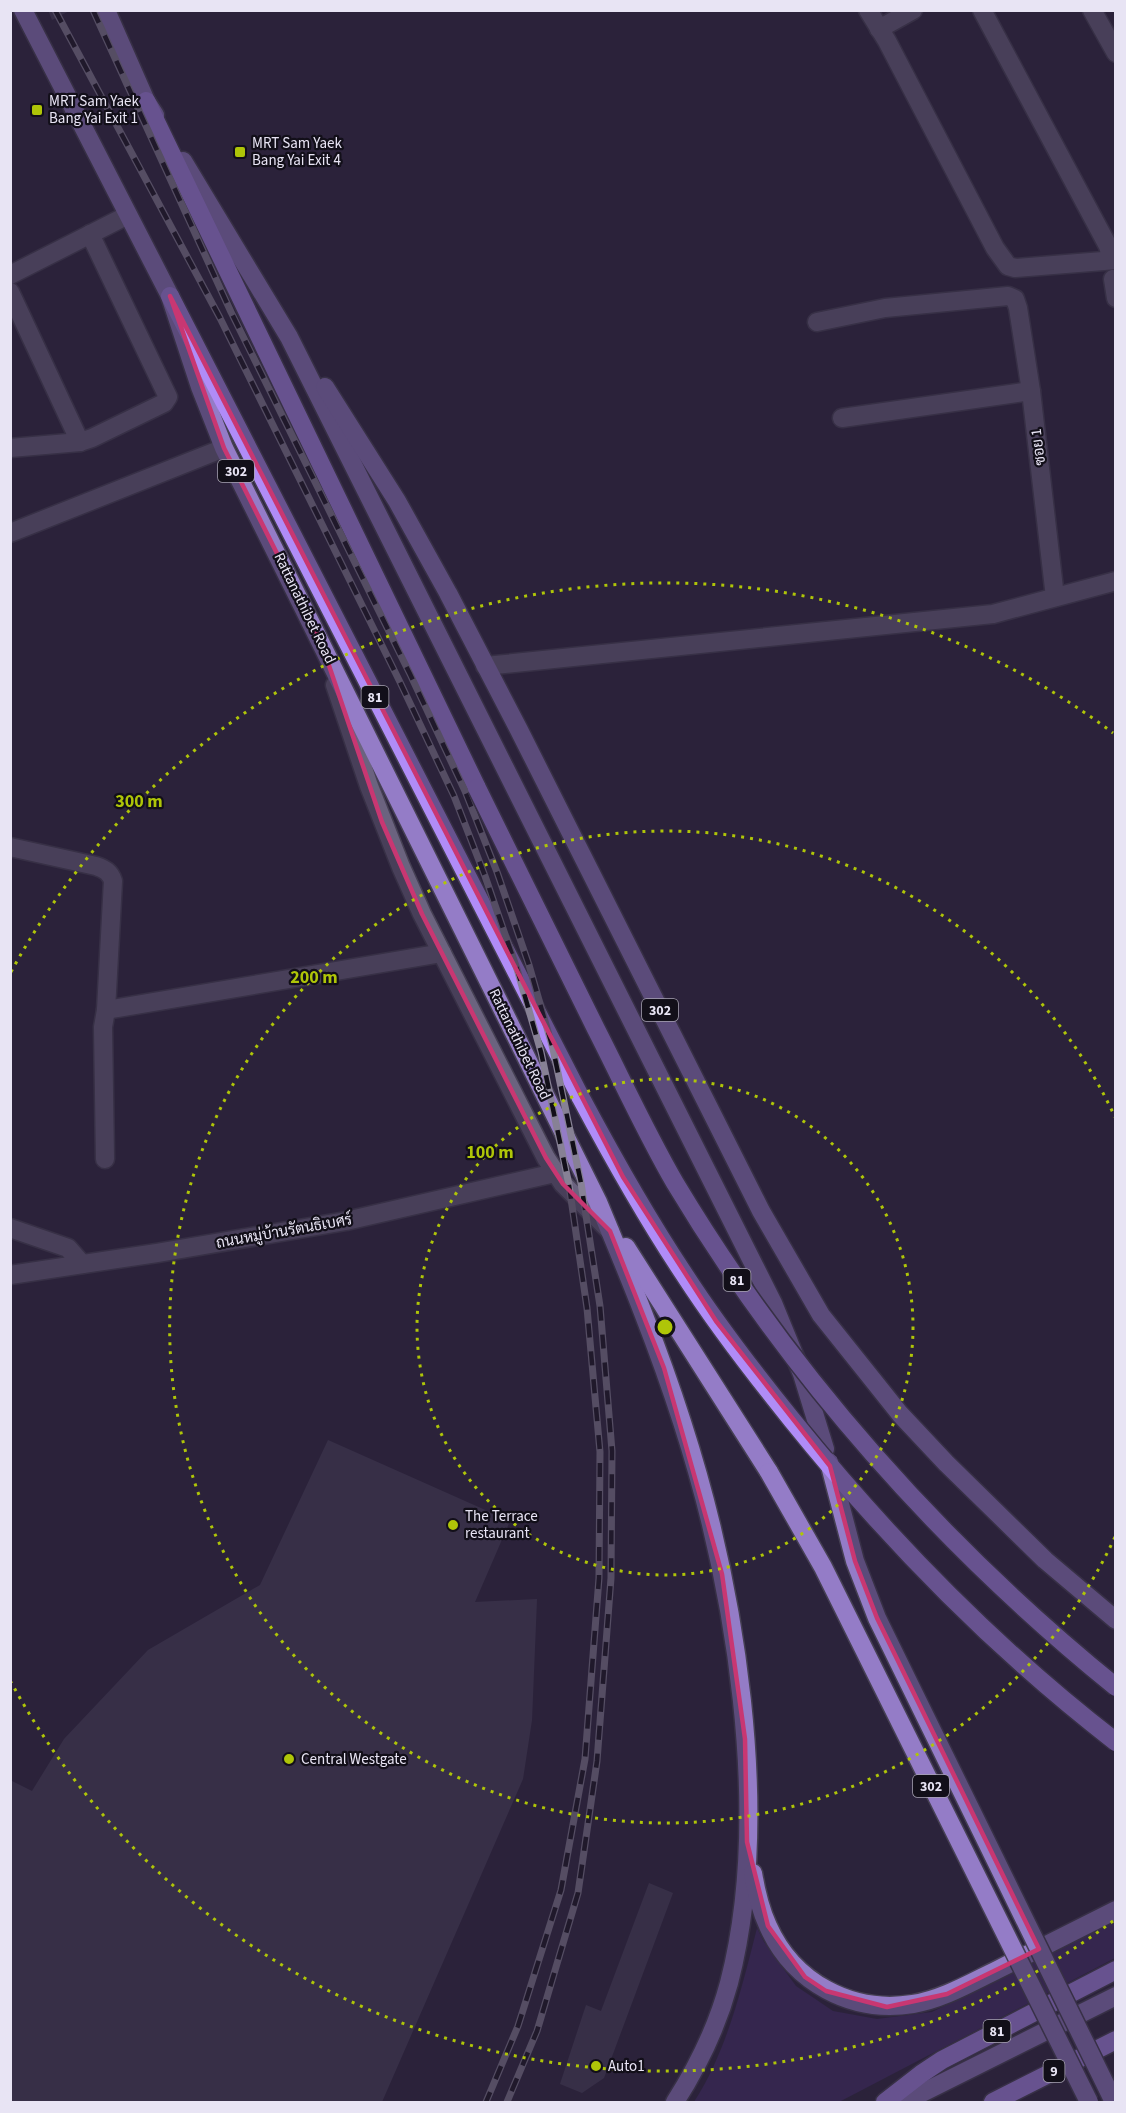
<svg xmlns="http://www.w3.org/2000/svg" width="1126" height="2113" font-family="'Source Sans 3',Sarabun,sans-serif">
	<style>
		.green { fill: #402a67 }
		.building { fill: #463f58 }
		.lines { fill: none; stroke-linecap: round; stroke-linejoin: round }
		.minor-casing { stroke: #464054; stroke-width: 21 }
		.major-casing { stroke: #464054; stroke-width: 21 }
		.highway-casing { stroke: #464054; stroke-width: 21 }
		.minor { stroke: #6b637f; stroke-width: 18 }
		.major { stroke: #947cc7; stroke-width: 18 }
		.highway { stroke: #b08cf7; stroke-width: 18 }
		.rail-casing { stroke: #878195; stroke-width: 7 }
		.rail { stroke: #120f19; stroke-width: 4.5; stroke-dasharray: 14; stroke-linecap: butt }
		.major-bridge-casing { stroke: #464054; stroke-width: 21; stroke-linecap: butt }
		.highway-bridge-casing { stroke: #464054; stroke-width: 21; stroke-linecap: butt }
		.major-bridge { stroke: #947cc7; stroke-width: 18 }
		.highway-bridge { stroke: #b08cf7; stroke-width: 18 }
		.marked { fill: none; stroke: #c83772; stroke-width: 4.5; stroke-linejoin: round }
		.ring { fill: none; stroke: #afc508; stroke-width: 3; stroke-dasharray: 3 6 }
		.poi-dot { fill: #afc508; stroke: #120f19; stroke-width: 2 }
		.labels { text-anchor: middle; stroke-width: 4.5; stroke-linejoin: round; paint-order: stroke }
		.shield { fill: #120f19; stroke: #a8a4b2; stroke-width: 1.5 }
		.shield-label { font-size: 14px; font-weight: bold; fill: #e8e4f4 }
		.poi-label { font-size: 15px; fill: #e8e4f4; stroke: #120f19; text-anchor: start }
		.street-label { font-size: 15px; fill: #e8e4f4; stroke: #120f19 }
		.centre { fill: #afc508; stroke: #120f19; stroke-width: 3 }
		.ring-label { font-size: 18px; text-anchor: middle; font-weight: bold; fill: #afc508; stroke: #120f19; stroke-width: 4.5; stroke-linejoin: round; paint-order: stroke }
	</style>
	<rect width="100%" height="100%" fill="#2b233b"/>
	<!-- green -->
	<path class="green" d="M1115,1922V1958L839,2102H694C727,2051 742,1987 757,1928L764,1942L796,1986L833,2011L877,2019L932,2012Z"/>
	<!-- building -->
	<g class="building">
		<polygon points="48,10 71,10 52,20"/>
		<polygon points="328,1440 510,1521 475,1602 537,1599 532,1720 523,1779 382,2102 10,2102 10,1780 32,1791 64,1739 148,1650 260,1585"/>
		<polygon points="649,1883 673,1893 604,2078 582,2093 560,2084 586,2005 601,2011"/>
	</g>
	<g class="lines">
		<defs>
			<g id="minor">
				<polyline points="868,10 887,41 995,248 1008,266 1015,268 1116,260"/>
				<polyline points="982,10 1108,246 1112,260"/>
				<polyline points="1092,10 1116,53"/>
				<polyline points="879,29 913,10"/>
				<polyline points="10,275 128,215"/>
				<polyline points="1113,279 1116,298"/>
				<polyline points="10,292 80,442"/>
				<polyline points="817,322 885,308 1008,296 1015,299 1018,308 1031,391 1055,597"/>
				<polyline points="842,418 1031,391"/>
				<polyline points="10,448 80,442 92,438 164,403 168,397 90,234"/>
				<polyline points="10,533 224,448"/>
				<polyline points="485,666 993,614 1116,581"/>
				<polyline points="335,685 369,786 401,867 422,914 546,1158 563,1184 610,1231"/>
				<path d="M10,847L96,866C105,869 110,872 113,881L106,1010"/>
				<polyline points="105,1159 103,1027 106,1010 442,953"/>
				<polyline points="10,1228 68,1248 82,1264"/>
				<polyline points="10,1275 157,1253 346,1221 555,1173"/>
			</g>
			<g id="major">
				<path d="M23,10L170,296L200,387L224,448L598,1202C628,1274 658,1347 682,1422C735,1586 773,1813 729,1983C718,2024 698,2066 675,2102"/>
				<polyline points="106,10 146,101 155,115"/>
				<polyline points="183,161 289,337 773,1303 802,1374 825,1449"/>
				<polyline points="325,387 397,501 448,593 519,730 761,1211 821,1315 900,1414 946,1463 1045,1560 1116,1620"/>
				<polyline points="626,1247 769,1472"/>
				<path d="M753,1873C756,1891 760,1909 768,1926C793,1982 851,2014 913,2004C943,1999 970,1983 997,1970C1036,1950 1076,1930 1116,1910"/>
				<polyline points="904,2102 1116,1996"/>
			</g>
			<g id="highway">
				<polyline points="146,101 477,788"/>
				<polyline points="170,296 581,1098"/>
				<polyline points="885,2102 921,2074 942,2060 1116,1970"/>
				<polyline points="993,2102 1116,2040"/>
			</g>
		</defs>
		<!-- minor casing -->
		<use href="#minor" class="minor-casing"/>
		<!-- major casing -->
		<use href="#major" class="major-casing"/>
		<!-- highway casing -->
		<use href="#highway" class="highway-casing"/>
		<!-- minor -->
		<use href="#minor" class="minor"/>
		<!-- major -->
		<use href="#major" class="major"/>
		<!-- highway -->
		<use href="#highway" class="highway"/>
		<defs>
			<g id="rail">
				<polyline points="55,10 220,318 399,680 454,796 485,876 517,969 541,1052 569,1185 587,1308 600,1452 599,1578 585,1759 561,1890 518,2026 486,2102"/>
				<polyline points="93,10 231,312 410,674 465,791 497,872 529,965 553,1049 581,1183 600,1306 612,1451 611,1578 597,1761 578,1893 537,2031 507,2102"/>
			</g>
		</defs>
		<!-- rail casing -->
		<use href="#rail" class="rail-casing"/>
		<!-- rail -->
		<use href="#rail" class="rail"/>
		<defs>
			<g id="major-bridge">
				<polyline points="829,1462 855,1561 877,1618 1114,2102"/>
				<polyline points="769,1472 823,1567 1089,2102"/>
			</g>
			<g id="highway-bridge">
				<path d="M477,788C516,868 556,948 596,1029C622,1080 646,1133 675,1183C790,1375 942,1546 1116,1687"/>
				<path d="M581,1098C613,1158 646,1217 684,1274C717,1325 754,1373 792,1420C888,1539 994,1648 1116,1742"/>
			</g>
		</defs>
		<!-- major-bridge casing -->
		<use href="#major-bridge" class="major-bridge-casing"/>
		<!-- highway-bridge casing -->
		<use href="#highway-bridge" class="highway-bridge-casing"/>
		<!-- major-bridge -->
		<use href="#major-bridge" class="major-bridge"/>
		<!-- highway-bridge -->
		<use href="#highway-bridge" class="highway-bridge"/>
	</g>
	<!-- marked area -->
	<path d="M0 0H1126V2113H0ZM170,296L623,1177L716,1321L830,1466L855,1561L877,1618L1039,1949L947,1994L887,2007L826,1991L805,1977L768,1926L747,1842L745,1739L722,1574L664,1368L610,1231L563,1184L546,1158L422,914L382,822L320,639L224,448Z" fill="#2b233b" fill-opacity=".55" fill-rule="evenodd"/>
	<path class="marked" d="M170,296L623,1177L716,1321L830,1466L855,1561L877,1618L1039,1949L947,1994L887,2007L826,1991L805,1977L768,1926L747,1842L745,1739L722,1574L664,1368L610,1231L563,1184L546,1158L422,914L382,822L320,639L224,448Z"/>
	<!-- distance rings -->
	<g class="ring">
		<circle cx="665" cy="1327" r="248"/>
		<path d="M1115 1537A496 496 0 1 1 1115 1117"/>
		<path d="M1113 1921A744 744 0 0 1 11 1682M11 972A744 744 0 0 1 1113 733"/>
	</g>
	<!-- markers -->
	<g class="poi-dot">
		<rect x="31" y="104" width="12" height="12" rx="3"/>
		<rect x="234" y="146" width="12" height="12" rx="3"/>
		<circle cx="453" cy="1525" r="6"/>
		<circle cx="289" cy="1759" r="6"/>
		<circle cx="596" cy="2066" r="6"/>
	</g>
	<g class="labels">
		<!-- shield labels -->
		<g class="shield">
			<rect x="218" y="460" width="36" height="22" rx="4.5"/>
			<rect x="361.5" y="686" width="27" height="22" rx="4.5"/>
			<rect x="642" y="999" width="36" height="22" rx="4.5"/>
			<rect x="723.5" y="1269" width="27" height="22" rx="4.5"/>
			<rect x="913" y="1775" width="36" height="22" rx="4.5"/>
			<rect x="983.5" y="2020" width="27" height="22" rx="4.5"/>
			<rect x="1043.5" y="2060" width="21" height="22" rx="4.5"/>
		</g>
		<g class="shield-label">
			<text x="236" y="476">302</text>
			<text x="375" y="702">81</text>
			<text x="660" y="1015">302</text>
			<text x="737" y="1285">81</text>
			<text x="931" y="1791">302</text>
			<text x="997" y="2036">81</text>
			<text x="1054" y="2076">9</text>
		</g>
		<!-- poi labels -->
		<g class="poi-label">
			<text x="49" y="106">MRT Sam Yaek<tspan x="49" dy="17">Bang Yai Exit 1</tspan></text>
			<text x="252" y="148">MRT Sam Yaek<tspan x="252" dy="17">Bang Yai Exit 4</tspan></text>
			<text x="465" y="1521">The Terrace<tspan x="465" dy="17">restaurant</tspan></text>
			<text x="301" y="1764">Central Westgate</text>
			<text x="608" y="2071">Auto1</text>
		</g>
		<!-- street labels -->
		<g class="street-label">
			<text transform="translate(1038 447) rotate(-97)" y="5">ซอย 1</text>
			<text transform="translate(305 608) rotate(64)" y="5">Rattanathibet Road</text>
			<text transform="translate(520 1044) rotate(64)" y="5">Rattanathibet Road</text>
			<text transform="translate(284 1231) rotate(-10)" y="5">ถนนหมู่บ้านรัตนธิเบศร์</text>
		</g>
	</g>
	<circle cx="665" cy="1327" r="9" class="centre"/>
	<g class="ring-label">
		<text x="139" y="807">300 m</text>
		<text x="314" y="983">200 m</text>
		<text x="490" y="1158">100 m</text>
	</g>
	<!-- border -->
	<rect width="1126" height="2113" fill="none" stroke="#e8e4f4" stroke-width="24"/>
</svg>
